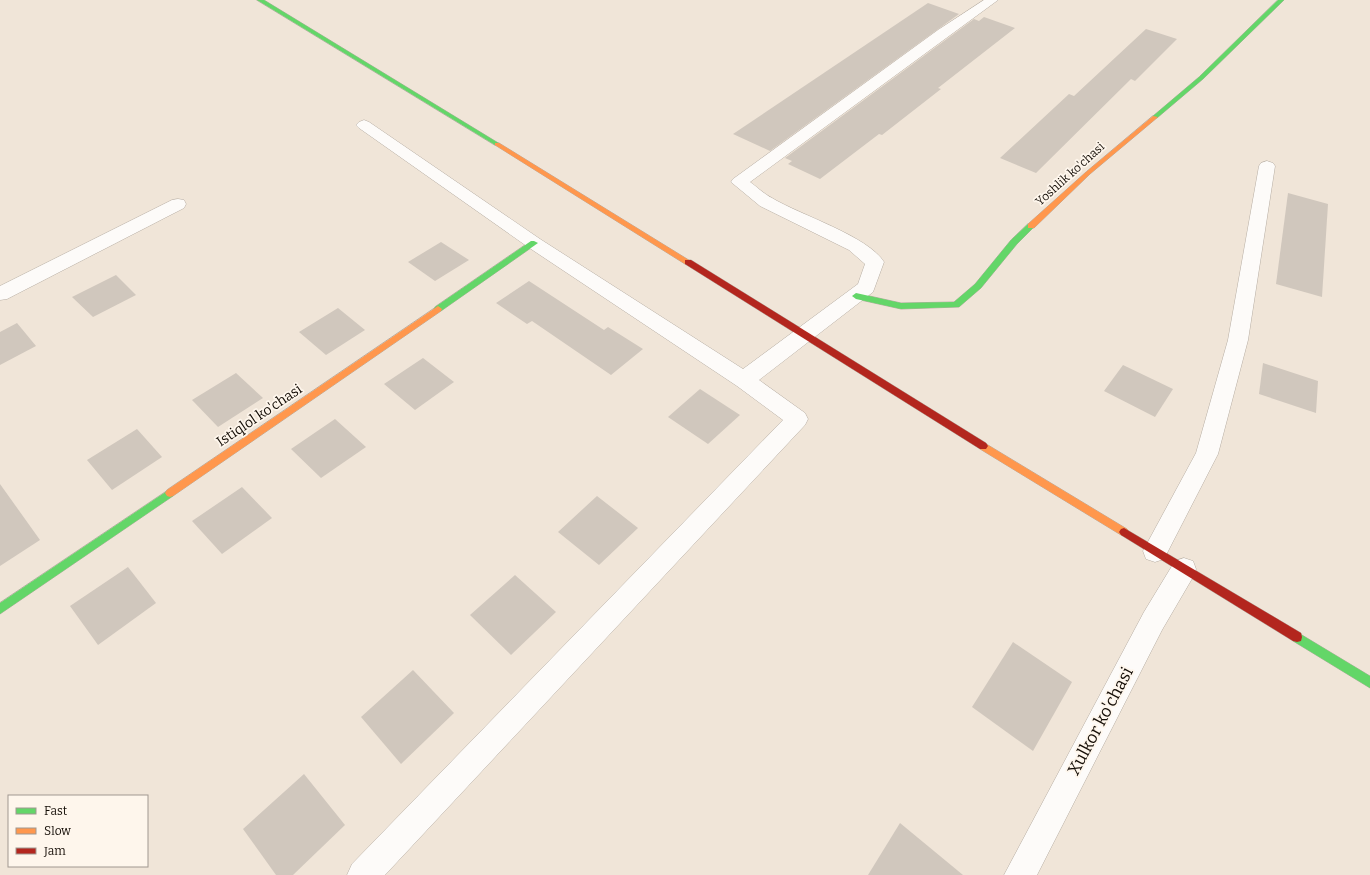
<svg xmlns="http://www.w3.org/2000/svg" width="1370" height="875" font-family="Bitter,serif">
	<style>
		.building { fill: #d0c7bd }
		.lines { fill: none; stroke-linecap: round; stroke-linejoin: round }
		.street-casing { stroke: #b6ada3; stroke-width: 1 }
		.fast-casing { stroke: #b6ada3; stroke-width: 1 }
		.slow-casing { stroke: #b6ada3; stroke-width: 1 }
		.jam-casing { stroke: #b6ada3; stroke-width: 1 }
		.street { fill: #fdfbf9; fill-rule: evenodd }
		.fast { fill: #63d668; fill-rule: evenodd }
		.slow { fill: #ff974d; fill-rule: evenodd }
		.jam { fill: #b3261e; fill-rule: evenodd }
		.labels { text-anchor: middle; stroke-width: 3.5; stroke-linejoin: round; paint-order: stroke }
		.far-street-label { font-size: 12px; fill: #130c05; stroke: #fef6ec }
		.street-label { font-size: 14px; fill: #130c05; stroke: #fef6ec }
		.near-street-label { font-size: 17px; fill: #130c05; stroke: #fef6ec }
	</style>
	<rect width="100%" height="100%" fill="#f0e5d8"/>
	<!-- building -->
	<g class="building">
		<polygon points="928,3 959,14 770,151 733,134"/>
		<polygon points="984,17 1015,28 938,88 941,89 882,135 879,134 820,179 788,164 792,161 785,158 974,19 979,21"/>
		<polygon points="1146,29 1177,39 1135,81 1131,79 1036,173 1000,158 1069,94 1074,96"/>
		<polygon points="1288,193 1328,204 1322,297 1276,284"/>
		<polygon points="441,242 469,260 435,281 408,262"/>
		<polygon points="116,275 136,295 93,317 72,297"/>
		<polygon points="529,281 604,330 608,327 643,349 611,375 532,321 527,324 496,303"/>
		<polygon points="338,308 365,330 326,355 299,332"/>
		<polygon points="17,323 36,346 0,365 0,332"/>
		<polygon points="423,358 454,382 415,410 384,384"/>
		<polygon points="1263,363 1318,381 1316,413 1259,394"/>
		<polygon points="1123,365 1173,389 1155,417 1104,391"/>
		<polygon points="236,373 263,398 218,427 192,400"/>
		<polygon points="700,389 740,415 708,444 668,417"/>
		<polygon points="335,419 366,447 321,478 291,449"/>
		<polygon points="137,429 162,457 112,490 87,460"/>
		<polygon points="0,484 40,540 0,566"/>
		<polygon points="242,487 272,518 222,554 192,521"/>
		<polygon points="597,496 638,528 599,565 558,532"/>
		<polygon points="128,567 156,603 98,645 70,606"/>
		<polygon points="515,575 556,612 511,655 470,615"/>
		<polygon points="1013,642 1072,682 1033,751 972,707"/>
		<polygon points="413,670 454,713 401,764 361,717"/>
		<polygon points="304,774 345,825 293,875 276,875 243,829"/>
		<polygon points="900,823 963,875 868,875"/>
	</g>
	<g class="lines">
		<defs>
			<g id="street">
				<path d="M984,0H998L750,182C757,187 764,194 772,198C800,215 868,236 884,262L873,292L759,380L805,413L808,419L805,425L385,875H347L352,864L783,420L737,386L528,247L359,128L356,125L359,122L364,120L369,122L540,239L743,369L858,284L865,264L849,250L760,206L731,182L733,179L938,30Z"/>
				<polygon points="1267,161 1273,163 1275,166 1248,340 1218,454 1164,559 1155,562 1146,559 1143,551 1196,453 1228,340 1259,166 1261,163"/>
				<polygon points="178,199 184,200 186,204 184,208 7,299 0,300 0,286 172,200"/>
				<polygon points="1184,558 1193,561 1196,569 1193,577 1162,630 1037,875 1004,875 1144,612 1175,561"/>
			</g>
			<g id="fast">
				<polygon points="257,0 264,0 500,144 495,145"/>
				<polygon points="1278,0 1284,0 1203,79 1157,118 1153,118 1153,116 1199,77"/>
				<polygon points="1028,224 1034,224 1035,226 1017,244 981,288 959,307 901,309 856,299 852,296 856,293 901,303 954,302 975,284 1011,240"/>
				<polygon points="531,241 534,241 538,243 441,311 435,311 434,309 435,307"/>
				<polygon points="170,489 173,490 175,493 173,496 0,614 0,603"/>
				<polygon points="1297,632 1370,676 1370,688 1293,641 1292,637 1293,633"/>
			</g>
			<g id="slow">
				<polygon points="1153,116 1158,117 1090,174 1034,228 1028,228 1028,224 1086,172"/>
				<polygon points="495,143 499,143 692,262 688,264 685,264 495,145"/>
				<polygon points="438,306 442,309 441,311 173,496 170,497 167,496 165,493 167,490"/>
				<polygon points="983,442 1127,529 1129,532 1127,535 1124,536 1121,535 980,449 978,446 980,443"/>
			</g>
			<g id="jam">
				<polygon points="685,260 691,260 986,443 988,446 986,449 980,449 685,264"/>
				<polygon points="1124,528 1301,633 1302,637 1301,641 1297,642 1293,641 1121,535 1119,532 1121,529"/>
			</g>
		</defs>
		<!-- street casing -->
		<use href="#street" class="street-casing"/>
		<!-- fast casing -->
		<use href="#fast" class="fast-casing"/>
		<!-- slow casing -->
		<use href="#slow" class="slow-casing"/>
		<!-- jam casing -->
		<use href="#jam" class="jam-casing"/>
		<!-- street -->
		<use href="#street" class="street"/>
		<!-- fast -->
		<use href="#fast" class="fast"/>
		<!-- slow -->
		<use href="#slow" class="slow"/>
		<!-- jam -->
		<use href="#jam" class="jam"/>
	</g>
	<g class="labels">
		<!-- far-street labels -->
		<g class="far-street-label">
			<text transform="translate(1070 174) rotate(-42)" y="4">Yoshlik ko'chasi</text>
		</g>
		<!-- street labels -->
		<g class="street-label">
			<text transform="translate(259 415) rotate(-34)" y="5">Istiqlol ko'chasi</text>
		</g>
		<!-- near-street labels -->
		<g class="near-street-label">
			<text transform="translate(1100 721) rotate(-62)" y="6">Xulkor ko'chasi</text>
		</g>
	</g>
	<!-- legend -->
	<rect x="8" y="795" width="140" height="72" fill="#fef6ec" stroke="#a09890"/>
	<rect x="16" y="808" width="20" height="6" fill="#63d668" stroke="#a09890"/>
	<text x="44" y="815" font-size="12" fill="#130c05">Fast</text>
	<rect x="16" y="828" width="20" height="6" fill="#ff974d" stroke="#a09890"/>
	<text x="44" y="835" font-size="12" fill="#130c05">Slow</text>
	<rect x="16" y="848" width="20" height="6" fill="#b3261e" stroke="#a09890"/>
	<text x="44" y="855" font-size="12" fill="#130c05">Jam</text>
</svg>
